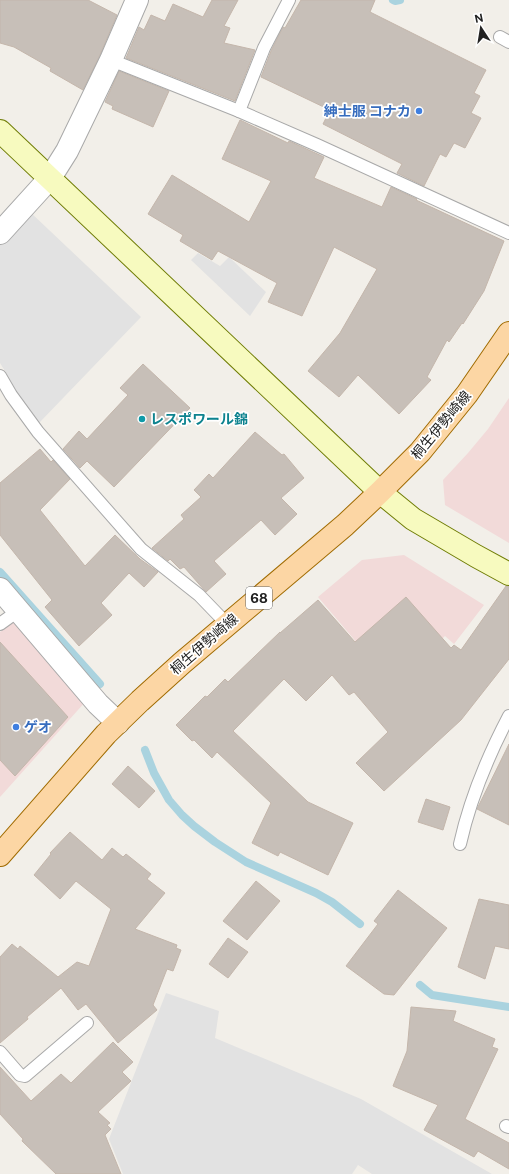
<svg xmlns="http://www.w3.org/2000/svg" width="509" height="1174" font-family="'Public Sans','Noto Sans JP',sans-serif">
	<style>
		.commercial { fill: #f2dad9 }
		.parking { fill: #e2e2e2 }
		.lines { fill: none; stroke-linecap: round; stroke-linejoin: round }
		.stream { stroke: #aad3df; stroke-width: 8 }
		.building { fill: #c7bfb8; stroke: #c4b6ab }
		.lane-casing { stroke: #a9a9a9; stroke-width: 14 }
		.street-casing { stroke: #a9a9a9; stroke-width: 24 }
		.secondary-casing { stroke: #707d05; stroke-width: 24 }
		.primary-casing { stroke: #a06b00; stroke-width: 24 }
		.lane { stroke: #fff; stroke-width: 12 }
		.street { stroke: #fff; stroke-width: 22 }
		.secondary { stroke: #f7fabf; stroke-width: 22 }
		.primary { stroke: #fcd6a4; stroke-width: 22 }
		.shop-dot { fill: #3f7fe0; stroke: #fff; stroke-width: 1.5 }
		.culture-dot { fill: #0f9aa8; stroke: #fff; stroke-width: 1.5 }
		.labels { text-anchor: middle; stroke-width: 3.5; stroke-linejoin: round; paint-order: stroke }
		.shield { fill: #fff; stroke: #646464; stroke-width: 1 }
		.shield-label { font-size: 13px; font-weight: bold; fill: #222 }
		.shop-label { font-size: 14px; font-weight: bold; fill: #366cbe; stroke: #fff; text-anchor: end }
		.culture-label { font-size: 14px; font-weight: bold; fill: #0d838f; stroke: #fff; text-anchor: start }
		.street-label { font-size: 14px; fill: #222; stroke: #fff }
	</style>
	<rect width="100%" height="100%" fill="#f2efe9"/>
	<!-- commercial -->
	<g class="commercial">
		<polygon points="509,398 509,543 445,505 443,480 468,453 488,429"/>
		<polygon points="404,555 484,605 454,644 445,636 393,685 318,597 362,560"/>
		<polygon points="17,620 86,701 0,797 0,632"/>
	</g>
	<!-- parking -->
	<g class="parking">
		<polygon points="30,212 141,317 39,423 17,395 8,376 0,363 0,240"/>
		<polygon points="198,253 220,266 229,257 266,292 250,316 191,260"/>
		<polygon points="166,993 219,1011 215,1038 361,1099 492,1174 372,1174 358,1165 352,1174 123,1174 109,1139"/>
	</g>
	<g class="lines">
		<!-- stream -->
		<g class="stream">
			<polyline points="393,0 395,1 400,0"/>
			<polyline points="0,572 100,684"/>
			<polyline points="145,750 154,773 169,800 182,815 194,826 215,842 246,862 316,893 332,902 360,924"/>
			<polyline points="420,985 432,995 509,1007"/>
		</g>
	</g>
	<!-- building -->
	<g class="building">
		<polygon points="0,0 88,0 117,15 100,55 83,90 50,71 51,68 14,47 0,43"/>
		<polygon points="212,0 238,0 224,26 230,28 224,43 255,50 235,101 126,58 139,27 144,30 151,15 165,21 173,4 203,17"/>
		<polygon points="301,0 375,0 370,12 486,70 474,93 480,96 471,113 481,118 465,148 454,143 446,157 440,154 424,186 397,173 402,164 323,124 330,110 261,77 271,51 283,27 285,28"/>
		<polygon points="119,71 169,91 153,127 112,109 113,106 105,102"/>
		<polygon points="240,120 288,143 289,141 324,157 314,178 382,207 391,187 417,199 416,200 504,241 484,291 463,324 462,323 449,342 447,340 427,377 431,380 399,414 358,375 339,397 308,371 340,333 377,269 334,247 302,316 268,302 277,283 218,251 212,260 180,241 183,235 148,214 172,175 249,222 271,181 222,159"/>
		<polygon points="143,364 190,408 114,487 87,461 80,468 63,449 79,431 87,439 128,395 120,388"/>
		<polygon points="255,432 282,455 284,454 304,478 281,498 297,514 275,535 261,520 214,561 226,574 206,592 184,567 180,569 170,559 168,561 152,548 184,519 181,515 201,497 194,490 209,474 213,478"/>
		<polygon points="40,449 51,462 53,460 70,479 40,510 85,566 115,535 140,559 158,572 144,587 129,573 101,603 112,615 79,646 45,607 52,600 0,535 0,483"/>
		<polygon points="506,586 509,586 509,659 461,720 384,791 356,763 388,732 354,692 349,695 332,675 306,701 284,679 233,731 308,802 353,823 328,875 280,852 278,856 252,843 271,803 217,752 212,758 194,740 192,741 176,725 205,696 207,697 225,679 228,682 280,632 280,633 318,600 355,642 406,597 451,648 454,645 461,650"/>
		<polygon points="0,642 68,717 15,776 0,760"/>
		<polygon points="509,744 509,825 477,809"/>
		<polygon points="128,766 155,791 139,808 112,784"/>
		<polygon points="426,799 450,807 443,830 418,822"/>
		<polygon points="70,832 102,860 112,848 123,857 126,854 151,874 147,879 165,893 135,929 177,945 176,948 181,950 173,971 167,969 153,1005 157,1010 118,1043 86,1004 78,1010 61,988 27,1017 28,1019 0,1043 0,957 12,944 18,949 20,946 58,977 77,962 89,966 111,909 76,881 60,899 34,875 51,854 50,853"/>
		<polygon points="256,881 280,901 247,940 223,921"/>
		<polygon points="398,890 447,928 394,995 384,994 346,966 378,924 374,921"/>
		<polygon points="479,899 509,905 509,949 495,946 485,979 458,967"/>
		<polygon points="228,938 248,952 228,978 209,964"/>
		<polygon points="411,1007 456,1011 453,1021 495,1039 492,1047 498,1049 465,1119 509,1143 509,1169 478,1151 474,1157 424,1130 438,1105 393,1086 407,1051"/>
		<polygon points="113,1042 133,1062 122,1072 131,1081 98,1112 110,1123 107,1125 111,1129 105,1135 121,1174 56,1174 22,1141 23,1139 0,1114 0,1067 31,1101 61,1074 71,1083"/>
	</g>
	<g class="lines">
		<defs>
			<g id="lane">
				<polyline points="500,37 509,42"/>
				<polyline points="111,60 239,111 317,145 509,233"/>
				<polyline points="239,111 264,48 289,0"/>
				<polyline points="0,376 11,395 38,432 141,549 199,595 227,624"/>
				<polyline points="0,624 18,611"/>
				<path d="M460,844C470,799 488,756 509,716"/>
				<polyline points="0,1052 20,1075 25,1076 87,1023"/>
				<polyline points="506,1126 509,1127"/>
			</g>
			<g id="street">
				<polyline points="0,233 50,178 67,151 111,60 137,0"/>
				<polyline points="0,589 98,704 118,723"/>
			</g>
			<polyline id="secondary" points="0,131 380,492 413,519 476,556 509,574"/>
			<polyline id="primary" points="0,855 106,734 140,701 182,663 345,525 380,492 420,452 467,394 509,333"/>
		</defs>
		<!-- lane casing -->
		<use href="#lane" class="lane-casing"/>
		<!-- street casing -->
		<use href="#street" class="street-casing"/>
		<!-- secondary casing -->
		<use href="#secondary" class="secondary-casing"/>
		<!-- primary casing -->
		<use href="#primary" class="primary-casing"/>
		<!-- lane -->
		<use href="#lane" class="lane"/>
		<!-- street -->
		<use href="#street" class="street"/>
		<!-- secondary -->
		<use href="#secondary" class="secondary"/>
		<!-- primary -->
		<use href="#primary" class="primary"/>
	</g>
	<!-- markers -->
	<g class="shop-dot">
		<circle cx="419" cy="111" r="4"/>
		<circle cx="16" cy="727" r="4"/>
	</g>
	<circle class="culture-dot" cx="142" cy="419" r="4"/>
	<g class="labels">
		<!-- shield labels -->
		<rect class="shield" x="246" y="587" width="26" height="22" rx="3"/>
		<g class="shield-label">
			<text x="259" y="603">68</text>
		</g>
		<!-- shop labels -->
		<g class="shop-label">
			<text x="411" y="116">紳士服 コナカ</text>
			<text x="24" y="732" text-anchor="start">ゲオ</text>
		</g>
		<!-- culture labels -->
		<g class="culture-label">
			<text x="150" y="424">レスポワール錦</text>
		</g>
		<!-- street labels -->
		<g class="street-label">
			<text transform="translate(441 425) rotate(-50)" y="5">桐生伊勢崎線</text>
			<text transform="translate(204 644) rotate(-41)" y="5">桐生伊勢崎線</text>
		</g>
	</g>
	<!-- north arrow -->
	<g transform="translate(481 28) rotate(348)" stroke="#ffffff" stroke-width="3" paint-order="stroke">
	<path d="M0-3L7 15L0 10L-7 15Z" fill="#222222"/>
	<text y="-6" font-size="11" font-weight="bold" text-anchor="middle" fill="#222222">N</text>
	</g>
</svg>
